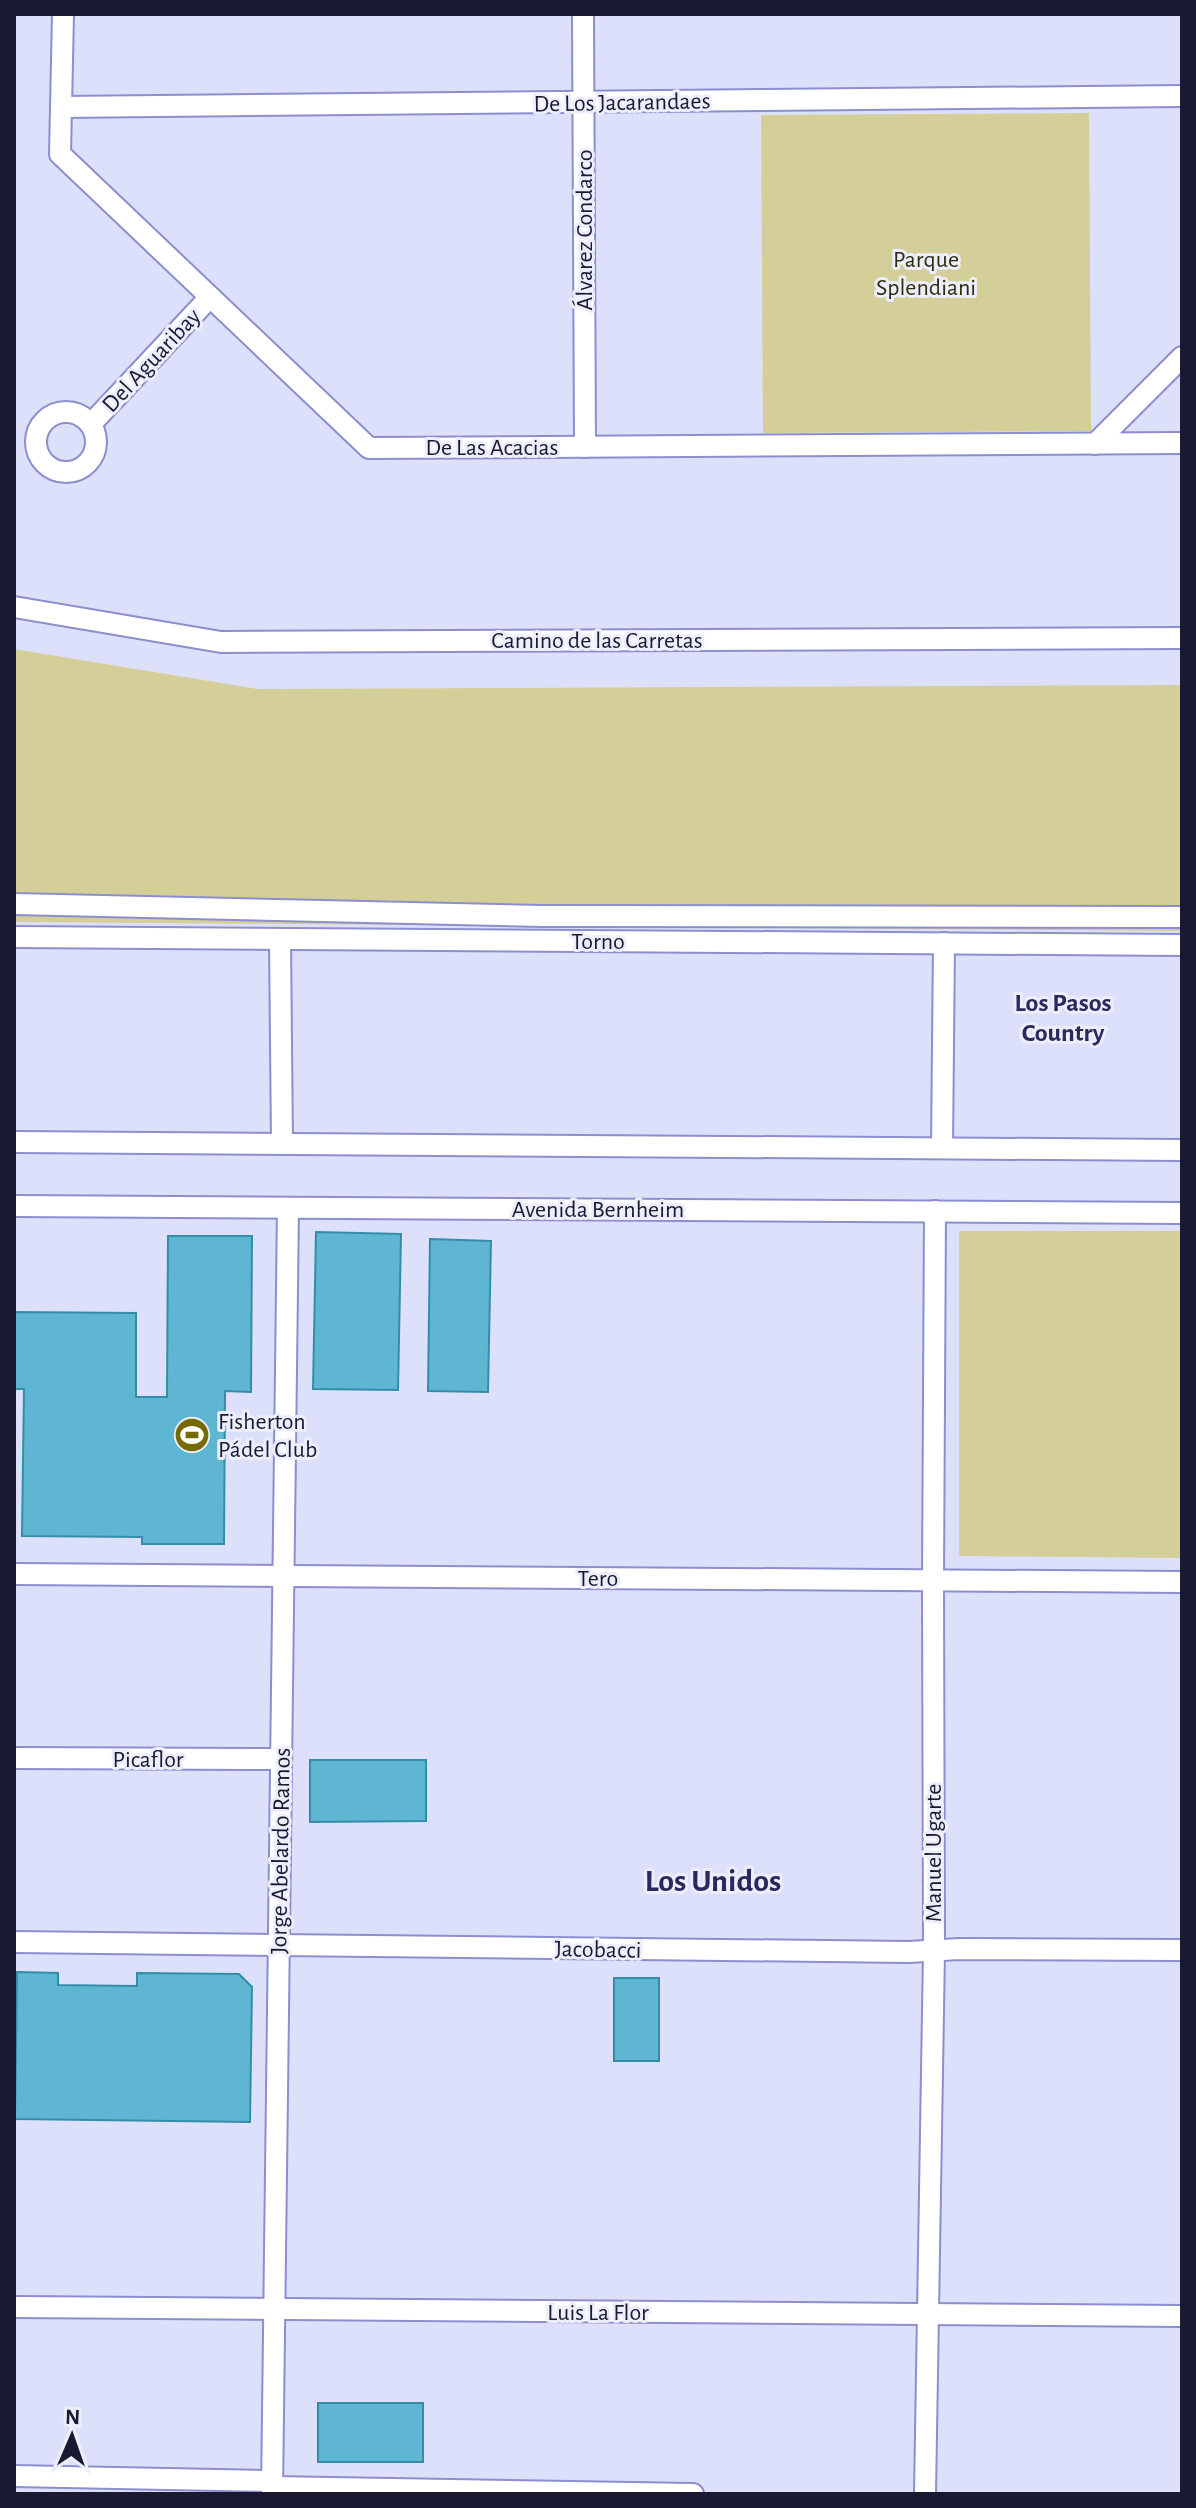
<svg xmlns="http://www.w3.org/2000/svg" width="1196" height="2508" font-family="'Alegreya Sans',sans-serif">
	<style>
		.green { fill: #d4ce98 }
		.building { fill: #5eb6d3; stroke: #348da8; stroke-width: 2 }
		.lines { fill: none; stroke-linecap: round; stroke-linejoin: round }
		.minor-casing { stroke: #8c8ecd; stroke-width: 24 }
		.minor { stroke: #fff; stroke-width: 20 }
		.labels { text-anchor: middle; stroke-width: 6; stroke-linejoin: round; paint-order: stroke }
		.street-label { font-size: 24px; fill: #191931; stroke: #edeefc }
		.park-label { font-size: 24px; fill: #302b0a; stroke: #edeefc }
		.poi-label { font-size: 24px; fill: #191931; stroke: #edeefc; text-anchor: start }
		.neighbourhood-label { font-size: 26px; font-weight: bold; fill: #2a285d; stroke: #edeefc }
		.district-label { font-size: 32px; font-weight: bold; fill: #2a285d; stroke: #edeefc }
	</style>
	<rect width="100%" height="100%" fill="#dde0fb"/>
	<!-- green -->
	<g class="green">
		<polygon points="1089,113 1091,431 763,433 761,115"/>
		<polygon points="14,649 257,689 1182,685 1182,931 14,922"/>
		<polygon points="1182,1231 1182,1558 959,1556 959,1231"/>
	</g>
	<!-- building -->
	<g class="building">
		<polygon points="316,1232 401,1234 398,1390 313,1389"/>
		<polygon points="168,1236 252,1236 251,1392 225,1391 224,1544 142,1544 142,1537 22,1536 24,1389 14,1389 14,1312 136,1313 136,1397 167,1397"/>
		<polygon points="430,1239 491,1241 488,1392 428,1391"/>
		<polygon points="310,1760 426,1760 426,1821 310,1822"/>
		<polygon points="17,1972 58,1973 58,1985 137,1986 137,1973 239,1974 252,1987 250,2122 15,2119"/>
		<rect x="614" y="1978" width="45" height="83"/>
		<rect x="318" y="2403" width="105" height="59"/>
	</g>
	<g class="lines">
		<defs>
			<g id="minor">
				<polyline points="63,14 60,154 369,448 1182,443"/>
				<polyline points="583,14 585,447"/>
				<polyline points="61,107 1182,96"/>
				<circle cx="66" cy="442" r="30"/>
				<polyline points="91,424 210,297"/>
				<polyline points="1095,444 1182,357"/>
				<polyline points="14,607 221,642 1182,638"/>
				<polyline points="14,904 542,916 1182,917"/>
				<polyline points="14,937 1182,945"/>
				<polyline points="280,939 282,1144"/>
				<polyline points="14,1142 1182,1150"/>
				<polyline points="942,1148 944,943"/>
				<polyline points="14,1206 1182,1213"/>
				<polyline points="14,1574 1182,1582"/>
				<polyline points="14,1758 281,1759"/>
				<polyline points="14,1942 909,1952 959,1949 1182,1950"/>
				<polyline points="14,2307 1182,2316"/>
				<polyline points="14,2476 272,2481"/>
				<polyline points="272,2487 693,2494"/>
				<polyline points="272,2494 288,1208"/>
				<polyline points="925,2494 934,1951 933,1581 935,1211"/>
			</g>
		</defs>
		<!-- minor casing -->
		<use href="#minor" class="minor-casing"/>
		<!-- minor -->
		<use href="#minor" class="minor"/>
	</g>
	<!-- icons -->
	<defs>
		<symbol id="stadium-disc" viewBox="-11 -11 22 22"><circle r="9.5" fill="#766a02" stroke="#edeefc"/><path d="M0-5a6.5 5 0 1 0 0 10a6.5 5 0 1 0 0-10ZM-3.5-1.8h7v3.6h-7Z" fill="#fff"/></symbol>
	</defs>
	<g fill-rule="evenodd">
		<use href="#stadium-disc" x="172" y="1415" width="40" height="40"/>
	</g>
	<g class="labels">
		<!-- street labels -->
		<g class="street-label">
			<text transform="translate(622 102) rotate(-1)" y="8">De Los Jacarandaes</text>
			<text transform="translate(584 230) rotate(-90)" y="8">Álvarez Condarco</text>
			<text transform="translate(151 360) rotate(-47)" y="8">Del Aguaribay</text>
			<text x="492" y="455">De Las Acacias</text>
			<text x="597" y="648">Camino de las Carretas</text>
			<text x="598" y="949">Torno</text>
			<text x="598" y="1217">Avenida Bernheim</text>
			<text x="598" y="1586">Tero</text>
			<text x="148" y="1767">Picaflor</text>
			<text transform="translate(280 1851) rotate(-89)" y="8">Jorge Abelardo Ramos</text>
			<text transform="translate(933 1853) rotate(-90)" y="8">Manuel Ugarte</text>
			<text transform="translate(598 1949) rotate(1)" y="8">Jacobacci</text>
			<text x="598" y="2320">Luis La Flor</text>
		</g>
		<!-- park labels -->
		<g class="park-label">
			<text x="926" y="267">Parque<tspan x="926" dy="28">Splendiani</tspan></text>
		</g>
		<!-- poi labels -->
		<g class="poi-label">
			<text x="218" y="1429">Fisherton<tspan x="218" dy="28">Pádel Club</tspan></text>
		</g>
		<!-- neighbourhood labels -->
		<g class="neighbourhood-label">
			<text x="1063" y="1011">Los Pasos<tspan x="1063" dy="30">Country</tspan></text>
		</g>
		<!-- district labels -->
		<g class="district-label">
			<text x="713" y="1891">Los Unidos</text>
		</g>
	</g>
	<!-- border -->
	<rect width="1196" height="2508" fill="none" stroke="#191931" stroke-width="32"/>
	<!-- north arrow -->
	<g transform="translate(72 2436) rotate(2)" stroke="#edeefc" stroke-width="6" paint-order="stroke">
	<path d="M0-6L14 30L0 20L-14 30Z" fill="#191931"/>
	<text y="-12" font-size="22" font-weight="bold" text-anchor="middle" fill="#191931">N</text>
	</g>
</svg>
